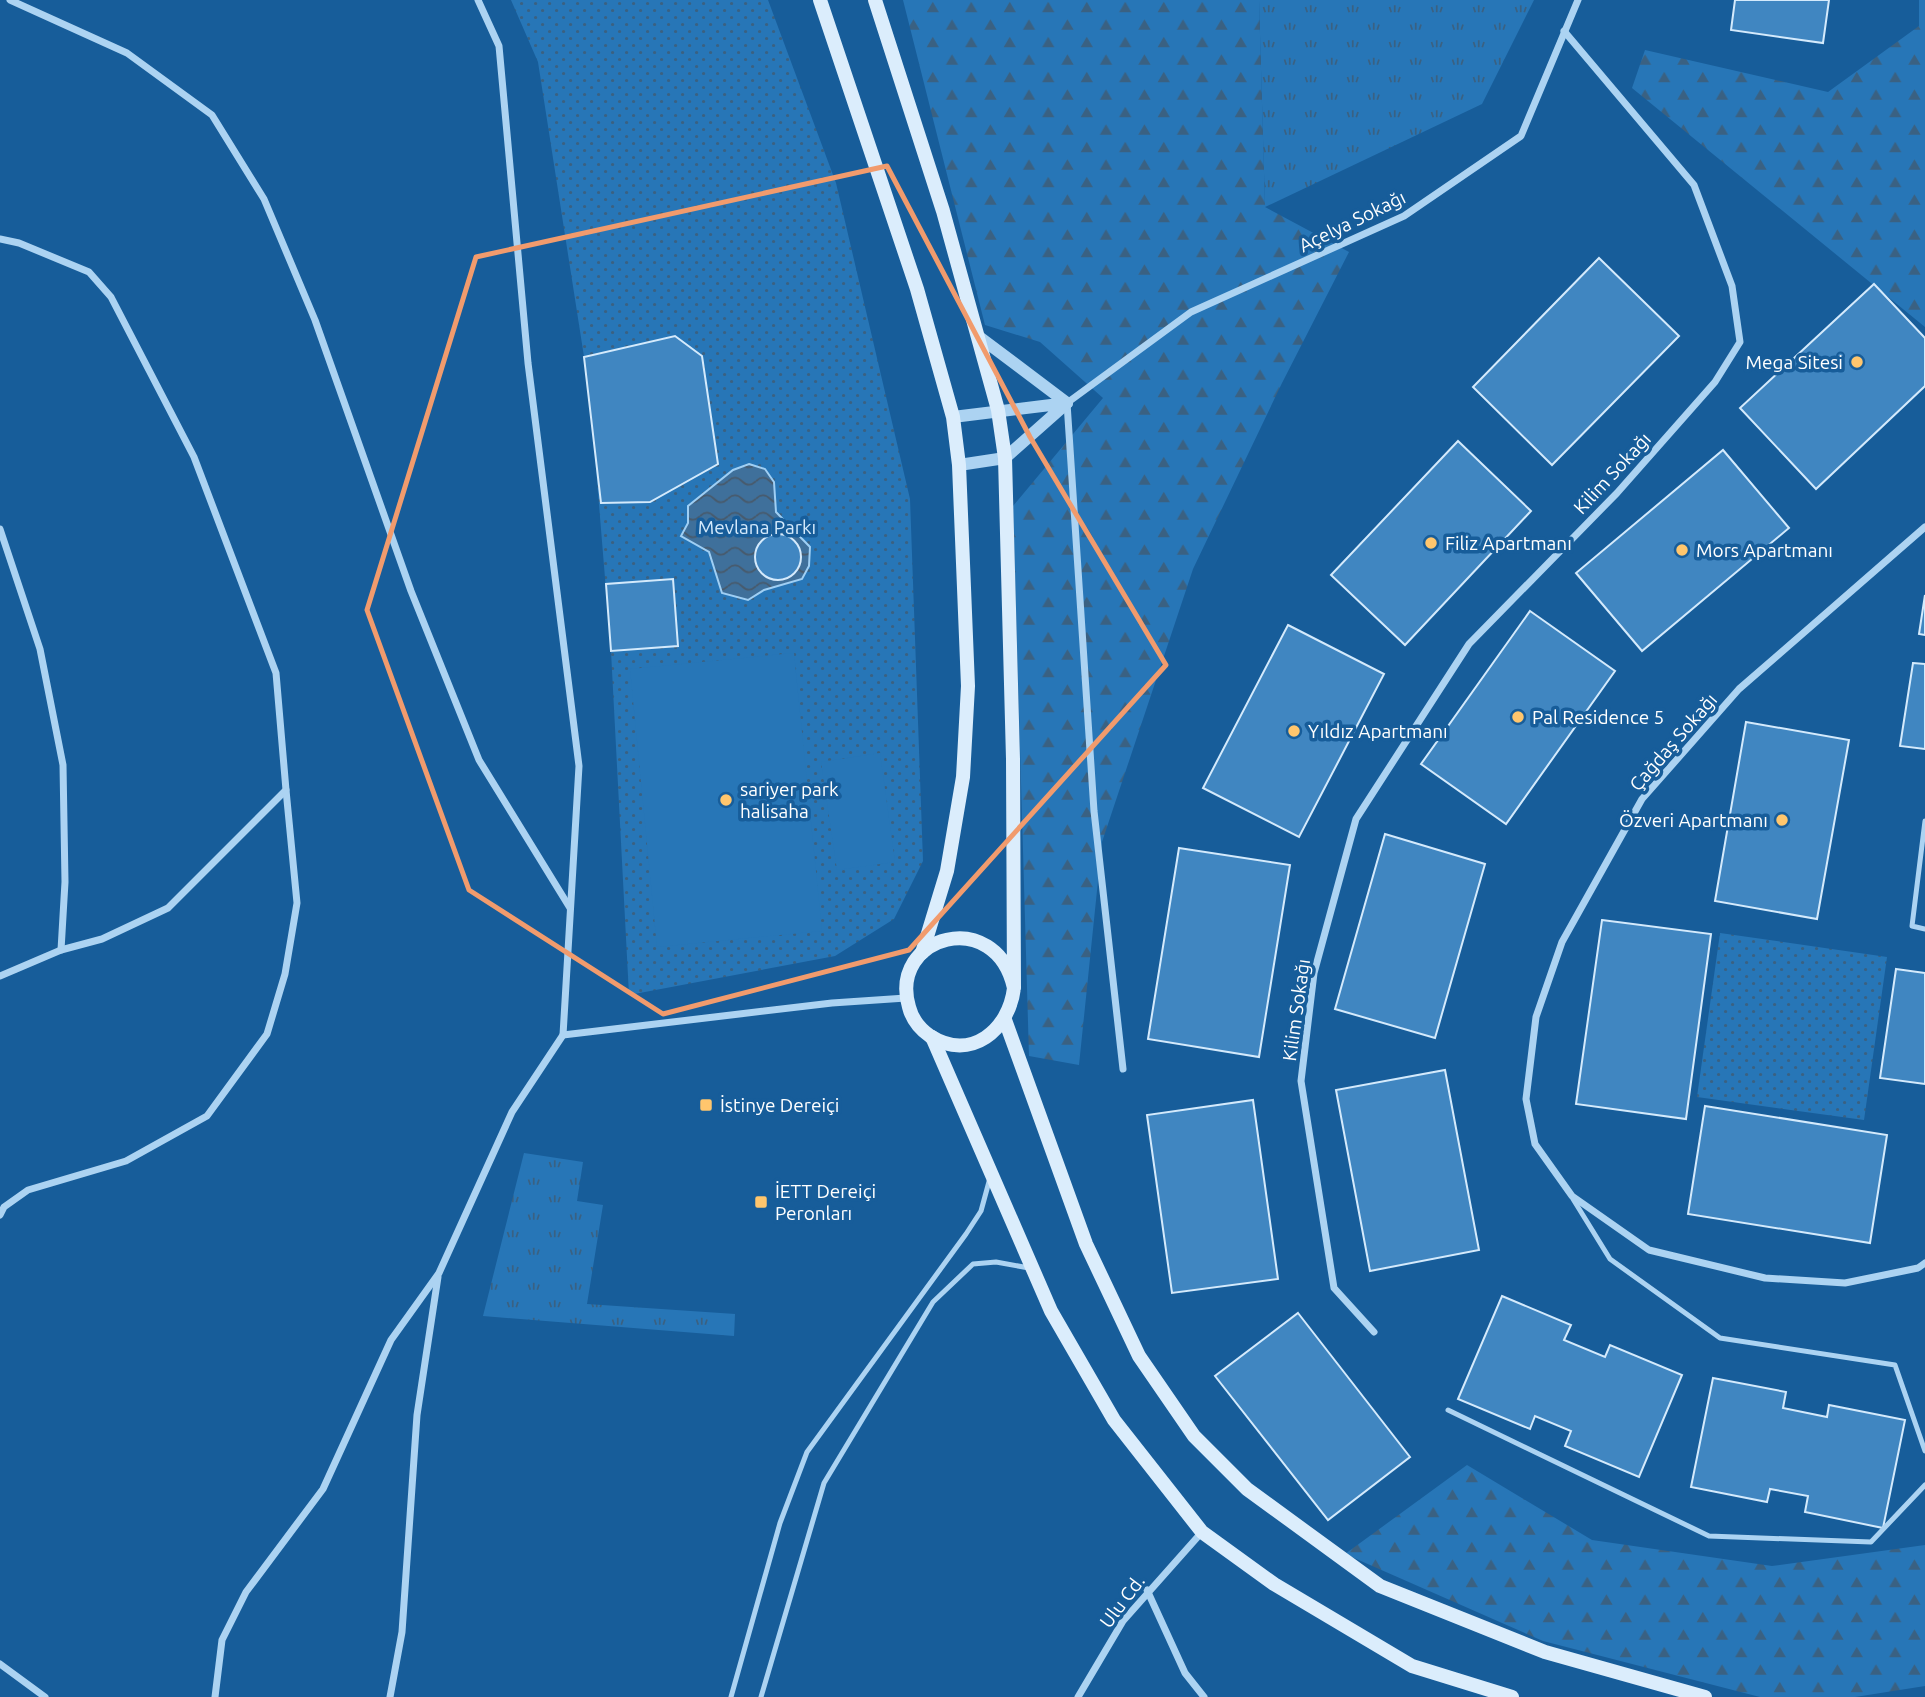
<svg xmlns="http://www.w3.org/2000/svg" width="1925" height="1697" font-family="Ubuntu,sans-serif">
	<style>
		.grass { fill: url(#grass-tufts) }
		.forest { fill: url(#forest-firs) }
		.park { fill: url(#park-dots) }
		.garden { fill: #2776b7 }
		.water { fill: url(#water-waves); stroke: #9fcff4; stroke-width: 2 }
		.building { fill: #4086c1; stroke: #d4eafc; stroke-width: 2 }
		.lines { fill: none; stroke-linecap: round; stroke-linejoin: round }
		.service { stroke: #acd3f2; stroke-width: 5 }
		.minor { stroke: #acd3f2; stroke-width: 7 }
		.tertiary { stroke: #acd3f2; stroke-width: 12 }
		.secondary { stroke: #dbedfc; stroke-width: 14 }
		.marked { fill: none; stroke: #f19b6d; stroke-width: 5; stroke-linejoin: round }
		.poi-dot { fill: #ffc66d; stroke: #175d9a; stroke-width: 2.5 }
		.labels { text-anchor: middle; stroke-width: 7; stroke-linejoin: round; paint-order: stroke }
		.street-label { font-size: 19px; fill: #fff; stroke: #175d9a }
		.poi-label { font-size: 19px; fill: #fff; stroke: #175d9a; text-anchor: start }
		.park-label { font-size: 19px; fill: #d4eafc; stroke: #175d9a }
	</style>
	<defs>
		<pattern id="grass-tufts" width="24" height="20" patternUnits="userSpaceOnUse" patternTransform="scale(1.75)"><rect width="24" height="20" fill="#2776b7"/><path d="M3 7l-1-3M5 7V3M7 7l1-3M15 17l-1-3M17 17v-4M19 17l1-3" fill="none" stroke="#3a6182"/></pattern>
		<pattern id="forest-firs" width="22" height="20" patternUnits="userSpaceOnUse" patternTransform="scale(1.75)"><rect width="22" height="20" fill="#2776b7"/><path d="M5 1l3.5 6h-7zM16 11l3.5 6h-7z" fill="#3a6182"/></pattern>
		<pattern id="park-dots" width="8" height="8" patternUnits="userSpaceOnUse" patternTransform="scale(1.75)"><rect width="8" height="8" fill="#2776b7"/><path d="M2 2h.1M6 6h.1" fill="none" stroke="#3a6182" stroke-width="1.8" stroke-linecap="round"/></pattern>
		<pattern id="water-waves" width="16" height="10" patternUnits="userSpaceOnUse" patternTransform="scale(1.75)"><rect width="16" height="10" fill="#3f709b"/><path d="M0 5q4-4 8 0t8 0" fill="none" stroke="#475a6c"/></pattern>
	</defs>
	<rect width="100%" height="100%" fill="#175d9a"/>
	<!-- grass -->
	<g class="grass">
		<polygon points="1259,0 1534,0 1482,104 1265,207"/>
		<polygon points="524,1153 583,1162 577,1201 603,1205 587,1304 735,1314 734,1336 483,1316"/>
	</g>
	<!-- forest -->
	<g class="forest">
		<polygon points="903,0 1259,0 1265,207 1349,252 1282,383 1193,569 1102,842 1079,1065 1029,1056 1013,506 1103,398 1040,342 985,325"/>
		<polygon points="1919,0 1925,0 1925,327 1632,88 1645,50 1828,92 1919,26"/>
		<polygon points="1467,1465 1592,1540 1772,1566 1925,1545 1925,1686 1855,1697 1760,1697 1543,1641 1345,1554"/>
	</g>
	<!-- park -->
	<g class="park">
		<polygon points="511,0 768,0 836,183 910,499 923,861 894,919 835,956 629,995 611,651 590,395 538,62"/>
		<polygon points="1720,933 1887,957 1864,1120 1697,1097"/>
	</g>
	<!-- garden -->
	<g class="garden">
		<polygon points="794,653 822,931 657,947 630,669"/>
		<polygon points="880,753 895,862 837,870 821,762"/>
	</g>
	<!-- water -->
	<polygon class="water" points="749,464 765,469 774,482 776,512 810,547 809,566 802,579 764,590 748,600 722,593 709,552 681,536 688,523 688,506 733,470"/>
	<!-- building -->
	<g class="building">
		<polygon points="1735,0 1829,0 1823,43 1731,30"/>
		<polygon points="1599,258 1679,336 1552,465 1473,387"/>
		<polygon points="1874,284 1925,338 1925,386 1816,489 1740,408"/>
		<polygon points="675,336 702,356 718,464 650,502 601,503 584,357"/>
		<polygon points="1458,441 1531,511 1405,645 1331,575"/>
		<polygon points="1723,450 1789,528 1642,651 1576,573"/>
		<circle cx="778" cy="557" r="23"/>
		<polygon points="673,579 678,646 611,651 606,584"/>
		<polygon points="1925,595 1925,635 1919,634"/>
		<polygon points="1530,611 1615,671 1506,824 1421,764"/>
		<polygon points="1288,625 1384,674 1299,837 1203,788"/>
		<polygon points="1913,663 1925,664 1925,749 1900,746"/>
		<polygon points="1746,722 1849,740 1817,919 1715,901"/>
		<polygon points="1385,834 1485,864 1435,1038 1335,1009"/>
		<polygon points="1179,848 1290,865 1259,1057 1148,1039"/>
		<polygon points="1602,920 1711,934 1686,1119 1576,1104"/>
		<polygon points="1896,969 1925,973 1925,1084 1880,1078"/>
		<polygon points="1445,1070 1479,1250 1370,1271 1336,1090"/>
		<polygon points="1253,1100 1278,1279 1172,1293 1147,1115"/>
		<polygon points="1705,1106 1887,1135 1870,1243 1688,1214"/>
		<polygon points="1502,1296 1571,1325 1564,1340 1605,1357 1610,1345 1682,1375 1639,1477 1565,1446 1571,1431 1535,1416 1530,1429 1458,1399"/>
		<polygon points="1298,1313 1410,1457 1328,1520 1215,1376"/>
		<polygon points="1713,1378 1786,1392 1783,1408 1827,1417 1829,1405 1905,1420 1883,1528 1805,1512 1808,1496 1770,1489 1767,1502 1691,1487"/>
	</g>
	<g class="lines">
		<!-- service -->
		<g class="service">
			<polyline points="1925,821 1912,926 1925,929"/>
			<polyline points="1573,1199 1610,1259 1720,1338 1895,1365 1925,1451"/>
			<polyline points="1448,1410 1709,1536 1871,1542 1925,1485"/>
			<polyline points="731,1697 780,1523 807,1452 966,1234 981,1211 990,1178"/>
			<polyline points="761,1697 824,1483 933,1302 973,1264 996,1262 1029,1268"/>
		</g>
		<!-- minor -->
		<g class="minor">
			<polyline points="10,0 127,53 212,115 264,199 315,320 411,591 479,760 570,908"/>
			<polyline points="0,239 19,243 89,272 111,297 194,457 276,673 286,790 168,908 102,939 61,950 0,976"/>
			<polyline points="1925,527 1739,689 1642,799 1562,942 1536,1017 1526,1099 1535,1144 1572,1196 1649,1250 1765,1278 1845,1283 1918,1268 1925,1263"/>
			<polyline points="0,529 40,649 63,765 65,882 61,950"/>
			<polyline points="563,1035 832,1003 906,998"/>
			<polyline points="1123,1069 1094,811 1067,403 1191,312 1404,216 1521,136 1578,0"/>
			<polyline points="0,1215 4,1207 28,1190 126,1161 207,1116 267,1034 285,974 297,903 286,790"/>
			<polyline points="1374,1332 1334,1288 1301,1081 1314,973 1356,819 1469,644 1617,493 1715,382 1740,342 1732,286 1694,185 1564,31"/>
			<polyline points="1147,1590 1185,1673 1204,1697"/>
			<polyline points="0,1664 45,1697"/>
			<polyline points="215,1697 222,1640 246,1592 323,1489 391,1340 439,1273 512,1112 563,1035 579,766 528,363 499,46 478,0"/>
			<polyline points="390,1697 402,1632 417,1415 438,1277"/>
			<polyline points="1078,1697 1123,1621 1202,1532"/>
		</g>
		<!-- tertiary -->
		<g class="tertiary">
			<polyline points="978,336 1067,403"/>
			<polyline points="953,417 1067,403 1005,458 959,465"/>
		</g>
		<!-- secondary -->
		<g class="secondary">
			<polyline points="820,0 917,289 953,417 959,465 968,686 963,777 947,871 922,953"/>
			<path d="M875,0L943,211L998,410L1005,458L1013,759L1014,988C1009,1030 971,1062 930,1036C920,1029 912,1019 909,1007C888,935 996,906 1014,988"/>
			<polyline points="1005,1020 1086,1244 1139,1356 1194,1436 1247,1489 1380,1586 1545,1652 1705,1697"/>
			<polyline points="932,1037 1051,1311 1114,1420 1202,1532 1274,1584 1412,1666 1512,1697"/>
		</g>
	</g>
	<!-- marked area -->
	<path class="marked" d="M887,166L1030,437L1166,665L909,950L663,1014L469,890L367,610L476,257Z"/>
	<!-- markers -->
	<g class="poi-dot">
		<circle cx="1857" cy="362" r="7"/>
		<circle cx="1431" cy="543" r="7"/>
		<circle cx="1682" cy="550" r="7"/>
		<circle cx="1518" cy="717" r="7"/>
		<circle cx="1294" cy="731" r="7"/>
		<circle cx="726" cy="800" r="7"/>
		<circle cx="1782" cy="820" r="7"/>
		<rect x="699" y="1098" width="14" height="14" rx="3.5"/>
		<rect x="754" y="1195" width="14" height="14" rx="3.5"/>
	</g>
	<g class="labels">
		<!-- street labels -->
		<g class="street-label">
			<text transform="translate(1352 221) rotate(-26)" y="7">Açelya Sokağı</text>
			<text transform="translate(1612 473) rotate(-47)" y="7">Kilim Sokağı</text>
			<text transform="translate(1673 742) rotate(-49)" y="7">Çağdaş Sokağı</text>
			<text transform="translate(1296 1010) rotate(-82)" y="7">Kilim Sokağı</text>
			<text transform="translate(1122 1601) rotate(-53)" y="7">Ulu Cd.</text>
		</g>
		<!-- poi labels -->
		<g class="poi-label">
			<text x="1843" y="369" text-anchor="end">Mega Sitesi</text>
			<text x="1445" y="550">Filiz Apartmanı</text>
			<text x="1696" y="557">Mors Apartmanı</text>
			<text x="1532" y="724">Pal Residence 5</text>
			<text x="1308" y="738">Yıldız Apartmanı</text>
			<text x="740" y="796">sariyer park<tspan x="740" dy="22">halisaha</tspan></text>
			<text x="1768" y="827" text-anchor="end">Özveri Apartmanı</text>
			<text x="720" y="1112">İstinye Dereiçi</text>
			<text x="775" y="1198">İETT Dereiçi<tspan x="775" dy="22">Peronları</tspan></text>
		</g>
		<!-- park labels -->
		<g class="park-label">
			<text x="757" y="534">Mevlana Parkı</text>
		</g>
	</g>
</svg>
